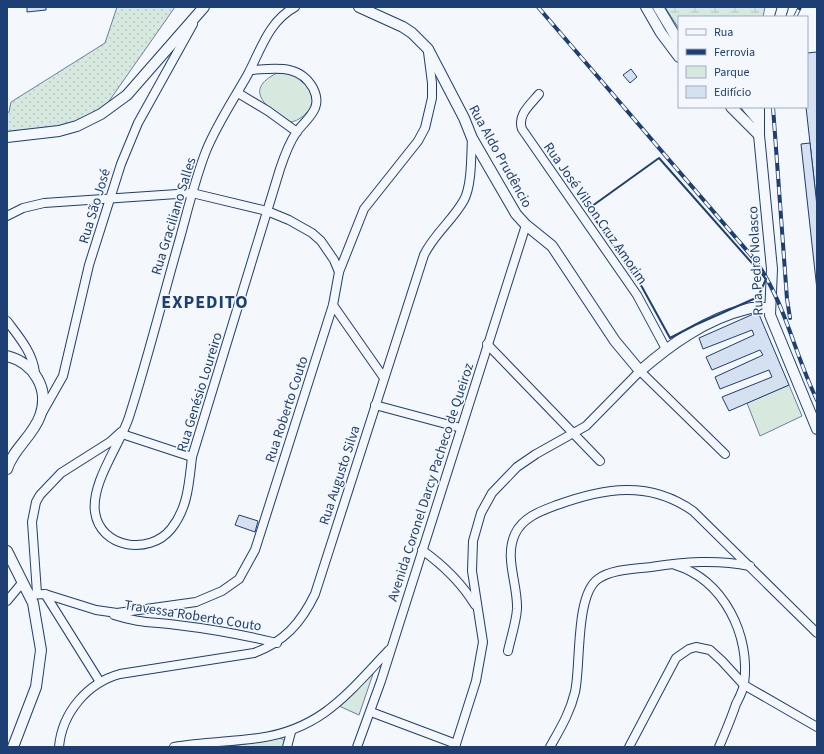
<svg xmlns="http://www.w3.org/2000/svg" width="824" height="754" font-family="'Source Sans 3',sans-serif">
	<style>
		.grass { fill: url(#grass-dots); stroke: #687fa3 }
		.wetland { fill: url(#wetland-marsh); stroke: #687fa3 }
		.green { fill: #d7e8df; stroke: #687fa3 }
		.building { fill: #d5e0f0; stroke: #1d3f73 }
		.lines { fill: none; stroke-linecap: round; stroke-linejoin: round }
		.minor-casing { stroke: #1d3f73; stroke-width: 10 }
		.tertiary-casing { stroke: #1d3f73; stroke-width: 12 }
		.minor { stroke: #f4f7fb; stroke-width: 8 }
		.tertiary { stroke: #f4f7fb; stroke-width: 10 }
		.rail-casing { stroke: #1d3f73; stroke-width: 4 }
		.rail { stroke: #f4f7fb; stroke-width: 2.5; stroke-dasharray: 8; stroke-linecap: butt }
		.wall { stroke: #1d3f73; stroke-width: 2 }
		.labels { text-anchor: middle; stroke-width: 3; stroke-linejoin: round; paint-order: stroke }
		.street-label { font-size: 14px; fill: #1d3f73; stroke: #f4f7fb }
		.district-label { font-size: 18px; font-weight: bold; letter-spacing: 1px; fill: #1d3f73; stroke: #f4f7fb }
	</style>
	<defs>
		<pattern id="grass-dots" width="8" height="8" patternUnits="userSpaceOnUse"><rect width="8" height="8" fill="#d7e8df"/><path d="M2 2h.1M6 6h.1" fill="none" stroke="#b8c8c3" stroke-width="1.8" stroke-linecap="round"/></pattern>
		<pattern id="wetland-marsh" width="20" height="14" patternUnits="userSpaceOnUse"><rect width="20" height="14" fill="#d7e8df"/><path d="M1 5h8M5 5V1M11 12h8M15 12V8" fill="none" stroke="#b8c8c3"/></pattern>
	</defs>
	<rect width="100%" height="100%" fill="#f4f7fb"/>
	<!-- grass -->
	<polygon class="grass" points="117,7 175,7 107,104 96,113 70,126 7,134 7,113 9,112 11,102 105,43"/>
	<!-- wetland -->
	<polygon class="wetland" points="665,7 765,7 763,17 679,17 679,29"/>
	<!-- green -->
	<g class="green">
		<path d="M277,73H297L313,94C313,97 313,101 312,104C310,112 298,122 290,122C269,109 241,91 277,73Z"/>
		<polygon points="789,385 802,416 760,436 747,403"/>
		<polygon points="374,671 359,715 339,706 349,698"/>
		<polygon points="281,738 285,741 285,747 233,747 233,746"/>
	</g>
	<!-- building -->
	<g class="building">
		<polygon points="27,7 46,7 46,10 27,12"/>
		<polygon points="817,52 817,206 806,107 807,53"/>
		<polygon points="631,69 637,77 630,83 623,75"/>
		<polygon points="810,143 817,206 817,290 801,144"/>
		<polygon points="758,312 789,385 729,411 722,397 772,377 769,370 720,389 715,377 763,355 760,350 712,370 706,357 754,335 752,330 703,349 699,338"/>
		<polygon points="239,515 258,521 255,532 235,525"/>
	</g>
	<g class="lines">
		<defs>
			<g id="minor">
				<path d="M250,70C274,69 299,63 313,88C316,94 318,101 315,108C311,118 302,124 296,133C289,143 284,157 280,169L192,457C189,483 188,508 171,529C149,556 100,548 95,512C91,482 120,445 129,417C148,358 163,297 180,238C188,209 195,179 206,151C217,124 234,99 248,74C261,49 269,21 295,7"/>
				<polyline points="238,93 268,111 297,132"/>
				<path d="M539,94C530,105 517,115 522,129L637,295L666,349"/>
				<polyline points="7,216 23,208 44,203 192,193 267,211 289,220 312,233 321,241 334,260 339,272"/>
				<polyline points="333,305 384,378"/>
				<path d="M7,321C19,337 33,353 35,373"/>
				<polyline points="487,344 600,461"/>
				<polyline points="375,405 461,428"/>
				<polyline points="42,413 63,376 89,265 121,164 138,123 193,24"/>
				<polyline points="122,434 192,457"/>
				<path d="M422,550C443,565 461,582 475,605"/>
				<path d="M675,565C724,580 751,636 744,684C743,691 739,698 736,704C731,719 725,733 719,747"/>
				<polyline points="37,593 32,522 36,502 40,495 61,473 110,442 121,432"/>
				<polyline points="45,594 100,682"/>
				<polyline points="29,595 45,594 96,610 117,613 196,602 222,591 239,579 255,550 333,305 339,272 364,209 418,141 425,128 432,98 432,83 428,52"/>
				<polyline points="7,601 22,583"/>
				<path d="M114,615C138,623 154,622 177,625C211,629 244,635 277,643"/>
				<path d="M508,651C511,637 516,623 517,609C518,584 504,558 515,534C523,517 541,511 557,505C604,488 649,480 693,511L817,633"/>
				<polyline points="371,712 456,744"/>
				<path d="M59,747C62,713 87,683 120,674L254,653C284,642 301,623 315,594L424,255C434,234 453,220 464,200C472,185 471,155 472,138"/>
				<path d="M174,747C202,742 231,742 259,738C322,729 348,693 389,650"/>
				<polyline points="287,747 291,732"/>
				<polyline points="357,747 381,681 526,225"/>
				<polyline points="455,747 476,681 483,642 472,571 473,541 481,513 492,493 517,467 536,454 586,426 640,371 725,454"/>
				<path d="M550,747C560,729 570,713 575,692C581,666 575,595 598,579C612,569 635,569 651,567C684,562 716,559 750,566"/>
				<polyline points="629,747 676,658 689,649 696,647 710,650 722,661 744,685 817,727"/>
			</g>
			<g id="tertiary">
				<path d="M359,7L403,27L412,33L428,49L464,118L472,138L516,214L526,225L552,246L615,341L640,371C671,344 706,319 747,309C754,307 762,308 769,308"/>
				<polyline points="646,7 661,33 679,57"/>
				<polyline points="658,7 679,42"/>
				<polyline points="780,17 783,7"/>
				<polyline points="731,107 759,135"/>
				<polyline points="747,107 759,121"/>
				<polyline points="759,107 759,135 772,269 770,315 817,429"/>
				<polyline points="7,137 59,131 77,126 101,114 127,95 204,7"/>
				<path d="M7,356C34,363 50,389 40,416C33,436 13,449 7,469"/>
				<polyline points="7,551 33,603 41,650 36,687 13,747"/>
			</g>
		</defs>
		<!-- minor casing -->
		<use href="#minor" class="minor-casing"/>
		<!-- tertiary casing -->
		<use href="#tertiary" class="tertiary-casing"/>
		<!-- minor -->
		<use href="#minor" class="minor"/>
		<!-- tertiary -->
		<use href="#tertiary" class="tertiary"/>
		<defs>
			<g id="rail">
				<path d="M538,7L755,260C786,304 794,353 817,400"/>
				<polyline points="795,17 800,7"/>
				<polyline points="773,107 787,299 790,318"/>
			</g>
		</defs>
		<!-- rail casing -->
		<use href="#rail" class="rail-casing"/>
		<!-- rail -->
		<use href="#rail" class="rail"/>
		<!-- wall -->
		<polygon class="wall" points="659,158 766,279 758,297 695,325 670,338 642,287 588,209"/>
	</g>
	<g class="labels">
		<!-- street labels -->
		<g class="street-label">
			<text transform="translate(501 156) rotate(61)" y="5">Rua Aldo Prudêncio</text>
			<text transform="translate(94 206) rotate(-73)" y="5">Rua São José</text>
			<text transform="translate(596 213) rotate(55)" y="5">Rua José Vilson Cruz Amorim</text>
			<text transform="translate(173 216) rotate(-73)" y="5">Rua Graciliano Salles</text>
			<text transform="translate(755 261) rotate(-93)" y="5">Rua Pedro Nolasco</text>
			<text transform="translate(199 392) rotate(-73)" y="5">Rua Genésio Loureiro</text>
			<text transform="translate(286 409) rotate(-72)" y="5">Rua Roberto Couto</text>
			<text transform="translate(339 475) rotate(-72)" y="5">Rua Augusto Silva</text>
			<text transform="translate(430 482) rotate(-72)" y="5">Avenida Coronel Darcy Pacheco de Queiroz</text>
			<text transform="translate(193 615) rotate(9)" y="5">Travessa Roberto Couto</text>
		</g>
		<!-- district labels -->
		<g class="district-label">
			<text x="205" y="308">EXPEDITO</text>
		</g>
	</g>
	<!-- border -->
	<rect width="824" height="754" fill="none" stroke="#1d3f73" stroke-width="16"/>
	<!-- legend -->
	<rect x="678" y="16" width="130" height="92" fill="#f4f7fb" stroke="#9eadc5"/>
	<rect x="686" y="29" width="20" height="6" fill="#f4f7fb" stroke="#9eadc5"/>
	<text x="714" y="36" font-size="12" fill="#1d3f73">Rua</text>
	<rect x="686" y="49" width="20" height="6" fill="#1d3f73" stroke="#9eadc5"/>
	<text x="714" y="56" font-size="12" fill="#1d3f73">Ferrovia</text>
	<rect x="686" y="66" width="20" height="12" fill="#d7e8df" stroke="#9eadc5"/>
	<text x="714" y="76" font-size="12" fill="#1d3f73">Parque</text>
	<rect x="686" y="86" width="20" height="12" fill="#d5e0f0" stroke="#9eadc5"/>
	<text x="714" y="96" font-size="12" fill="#1d3f73">Edifício</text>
</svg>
